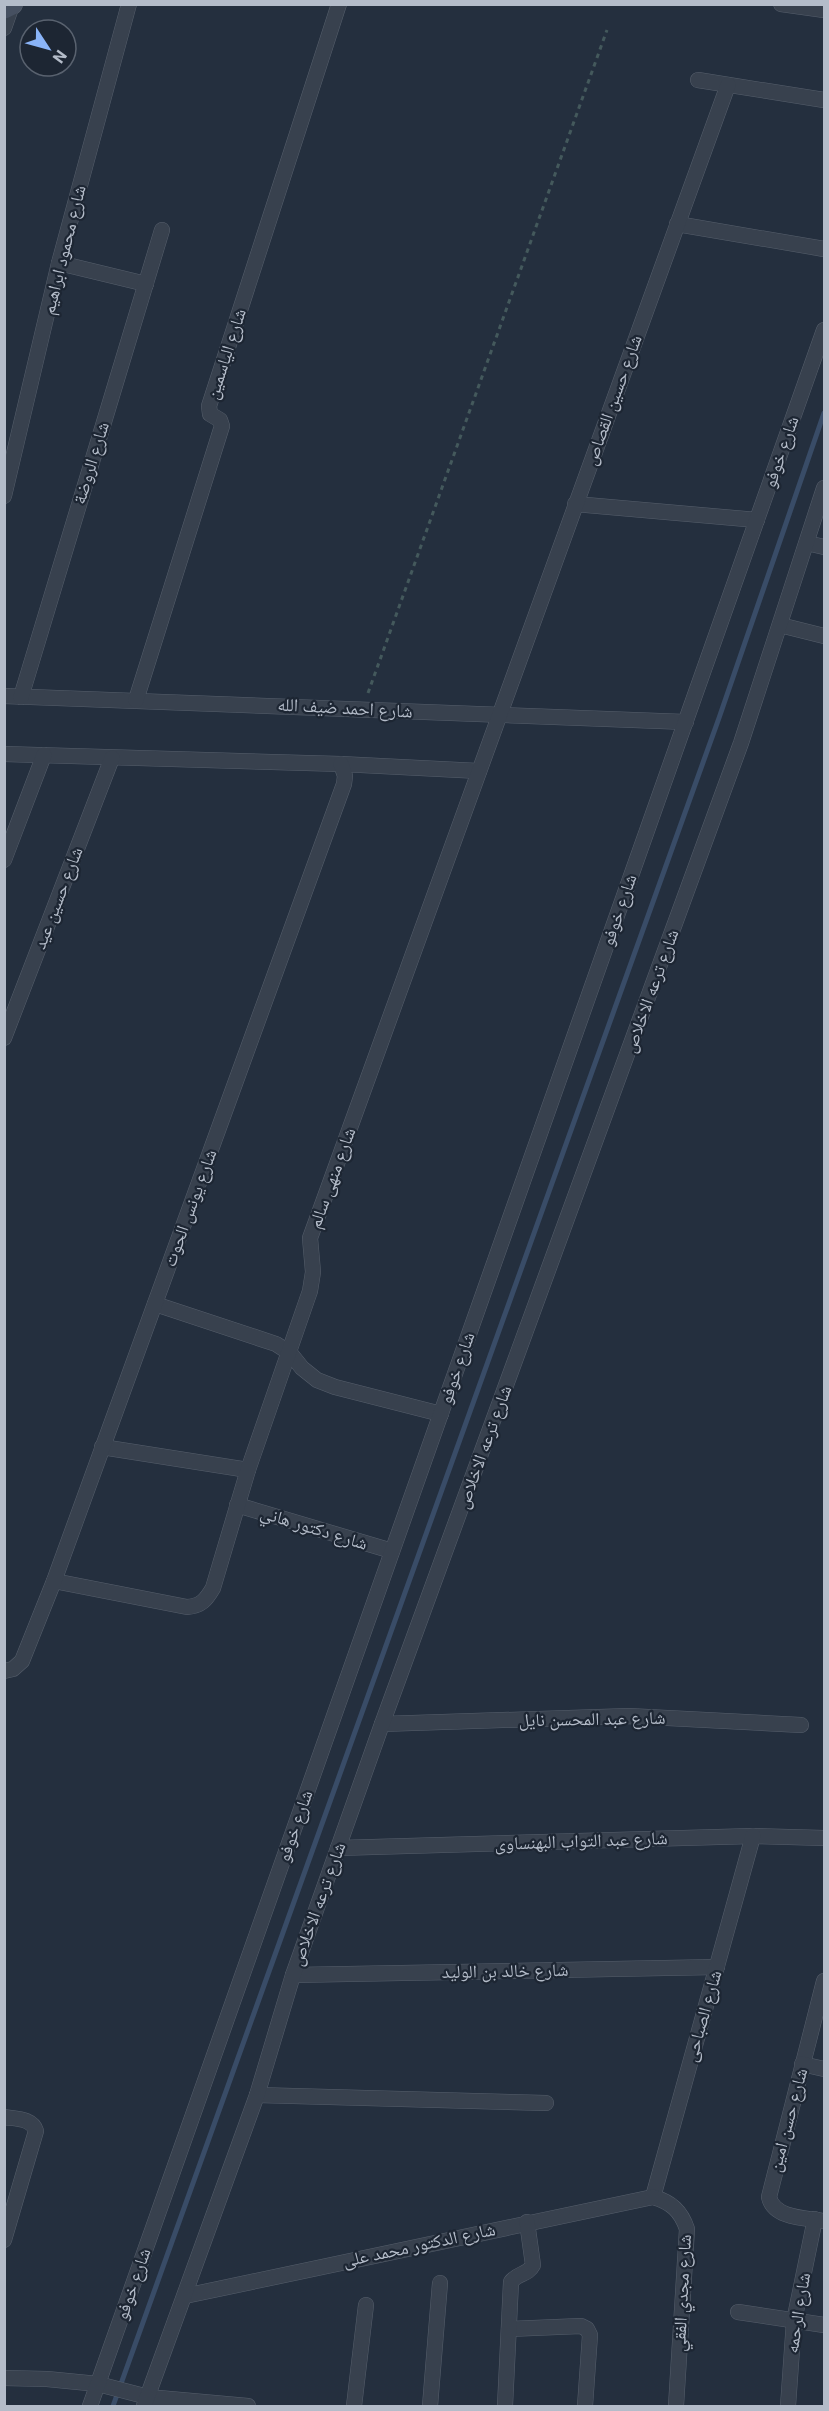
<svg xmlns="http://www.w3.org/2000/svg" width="829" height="2411" font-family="Roboto,'Noto Naskh Arabic',sans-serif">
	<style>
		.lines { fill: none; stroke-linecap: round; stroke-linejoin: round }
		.stream { stroke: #394c67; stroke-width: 5 }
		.minor-casing { stroke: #565f6c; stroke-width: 16 }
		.secondary-casing { stroke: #565f6c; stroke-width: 22 }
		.path { stroke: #44595c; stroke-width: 3; stroke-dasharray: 4.5 4.5; stroke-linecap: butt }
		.minor { stroke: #38414e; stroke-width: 15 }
		.secondary { stroke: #465061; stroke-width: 21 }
		.labels { text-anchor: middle; stroke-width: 4.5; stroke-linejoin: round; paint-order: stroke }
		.street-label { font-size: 18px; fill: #b4bcc9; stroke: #1d2633 }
	</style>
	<rect width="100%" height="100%" fill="#242f3e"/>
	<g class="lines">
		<!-- stream -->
		<polyline class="stream" points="113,2406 719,718 824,413"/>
		<defs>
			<g id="minor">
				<polyline points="781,4 824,10"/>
				<polyline points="4,28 12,5"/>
				<polyline points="698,80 824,100"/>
				<polyline points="677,224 824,249"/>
				<polyline points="59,263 146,284"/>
				<polyline points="4,496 59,263 129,4"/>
				<polyline points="575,504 757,520"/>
				<polyline points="807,543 824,547"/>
				<polyline points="780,625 824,636"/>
				<polyline points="4,696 686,722"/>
				<polyline points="21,697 162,230"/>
				<polyline points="136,700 222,426 220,420 210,414 209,406 339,4"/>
				<polyline points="4,754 341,764 479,771"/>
				<polyline points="4,860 44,755"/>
				<polyline points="4,1038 112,758"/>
				<polyline points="155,1304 276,1344 290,1353 302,1368 317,1380 335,1387 441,1414"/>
				<polyline points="102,1447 248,1470"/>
				<polyline points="237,1505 392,1551"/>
				<path d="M54,1581L187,1607C201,1606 206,1600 213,1588L248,1470L310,1291L313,1272L310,1238L728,85"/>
				<polyline points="4,1671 13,1669 22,1661 54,1581 344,784 345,776 341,764"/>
				<polyline points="382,1724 629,1716 801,1725"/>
				<polyline points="338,1848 753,1836 824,1838"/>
				<polyline points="293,1975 717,1967"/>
				<path d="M824,1981L769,2197C774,2219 807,2218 824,2221"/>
				<polyline points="802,2064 824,2069"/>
				<polyline points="257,2095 546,2103"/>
				<path d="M4,2117C16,2119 32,2118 36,2131L4,2240"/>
				<polyline points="653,2197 753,1836"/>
				<path d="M185,2296L653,2197C671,2202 681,2211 687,2229L676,2406"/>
				<polyline points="738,2312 824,2325"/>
				<polyline points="509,2329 581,2326 587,2329 590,2335 585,2406"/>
				<polyline points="4,2378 47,2379 98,2384 148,2397 248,2406"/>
				<polyline points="90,2406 824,330"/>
				<polyline points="144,2406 257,2095 293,1975 382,1724 741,743 824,488"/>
				<polyline points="354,2406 366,2305"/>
				<polyline points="430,2406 440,2283"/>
				<path d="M505,2406L511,2282C517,2273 528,2275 533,2265L527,2222"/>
				<polyline points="788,2406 794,2321 815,2219"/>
			</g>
			<polyline id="secondary" points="4,8 12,4"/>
		</defs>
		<!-- minor casing -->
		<use href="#minor" class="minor-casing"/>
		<!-- secondary casing -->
		<use href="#secondary" class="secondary-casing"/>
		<!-- path -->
		<polyline class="path" points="368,693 607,30"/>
		<!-- minor -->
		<use href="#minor" class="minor"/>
		<!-- secondary -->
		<use href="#secondary" class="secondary"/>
	</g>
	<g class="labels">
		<!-- street labels -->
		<g class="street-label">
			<text transform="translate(64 250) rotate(-76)" y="6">شارع محمود ابراهيم</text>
			<text transform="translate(226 354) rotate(-72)" y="6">شارع الياسمين</text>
			<text transform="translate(613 400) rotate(-70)" y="6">شارع حسين القصاص</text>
			<text transform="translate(781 452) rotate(-71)" y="6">شارع خوفو</text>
			<text transform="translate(91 463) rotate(-73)" y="6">شارع الروضة</text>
			<text transform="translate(345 708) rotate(3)" y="6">شارع احمد ضيف الله</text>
			<text transform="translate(58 898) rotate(-69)" y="6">شارع حسين عيد</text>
			<text transform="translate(619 910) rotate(-71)" y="6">شارع خوفو</text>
			<text transform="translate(651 991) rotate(-70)" y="6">شارع ترعه الاخلاص</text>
			<text transform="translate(332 1178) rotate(-70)" y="6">شارع منهى سالم</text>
			<text transform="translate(190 1208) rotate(-70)" y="6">شارع يونس الحوت</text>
			<text transform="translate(457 1368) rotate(-71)" y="6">شارع خوفو</text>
			<text transform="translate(484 1447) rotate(-70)" y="6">شارع ترعه الاخلاص</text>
			<text transform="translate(314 1528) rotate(17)" y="6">شارع دكتور هاني</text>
			<text transform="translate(592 1719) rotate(-1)" y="6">شارع عبد المحسن نايل</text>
			<text transform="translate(295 1826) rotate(-71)" y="6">شارع خوفو</text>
			<text transform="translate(581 1841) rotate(-2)" y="6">شارع عبد التواب البهنساوى</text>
			<text transform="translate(318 1904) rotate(-70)" y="6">شارع ترعه الاخلاص</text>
			<text transform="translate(505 1971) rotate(-1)" y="6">شارع خالد بن الوليد</text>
			<text transform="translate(703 2016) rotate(-74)" y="6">شارع الصباحى</text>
			<text transform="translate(788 2120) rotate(-75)" y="6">شارع حسن امين</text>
			<text transform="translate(419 2245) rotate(-12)" y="6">شارع الدكتور محمد على</text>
			<text transform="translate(133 2284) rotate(-71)" y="6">شارع خوفو</text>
			<text transform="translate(682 2293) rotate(-87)" y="6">شارع مجدي الفقي</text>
			<text transform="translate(798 2313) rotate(-81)" y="6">شارع الرحمه</text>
		</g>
	</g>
	<!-- border -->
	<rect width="829" height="2411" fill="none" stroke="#b4bcc9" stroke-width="12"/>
	<!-- north arrow -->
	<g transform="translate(48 48) rotate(126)"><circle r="28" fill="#1d2633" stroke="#59626f" stroke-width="1.5"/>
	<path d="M0-4.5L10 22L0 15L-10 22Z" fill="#8ab4f8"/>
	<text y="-9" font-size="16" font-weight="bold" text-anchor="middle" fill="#b4bcc9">N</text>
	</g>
</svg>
